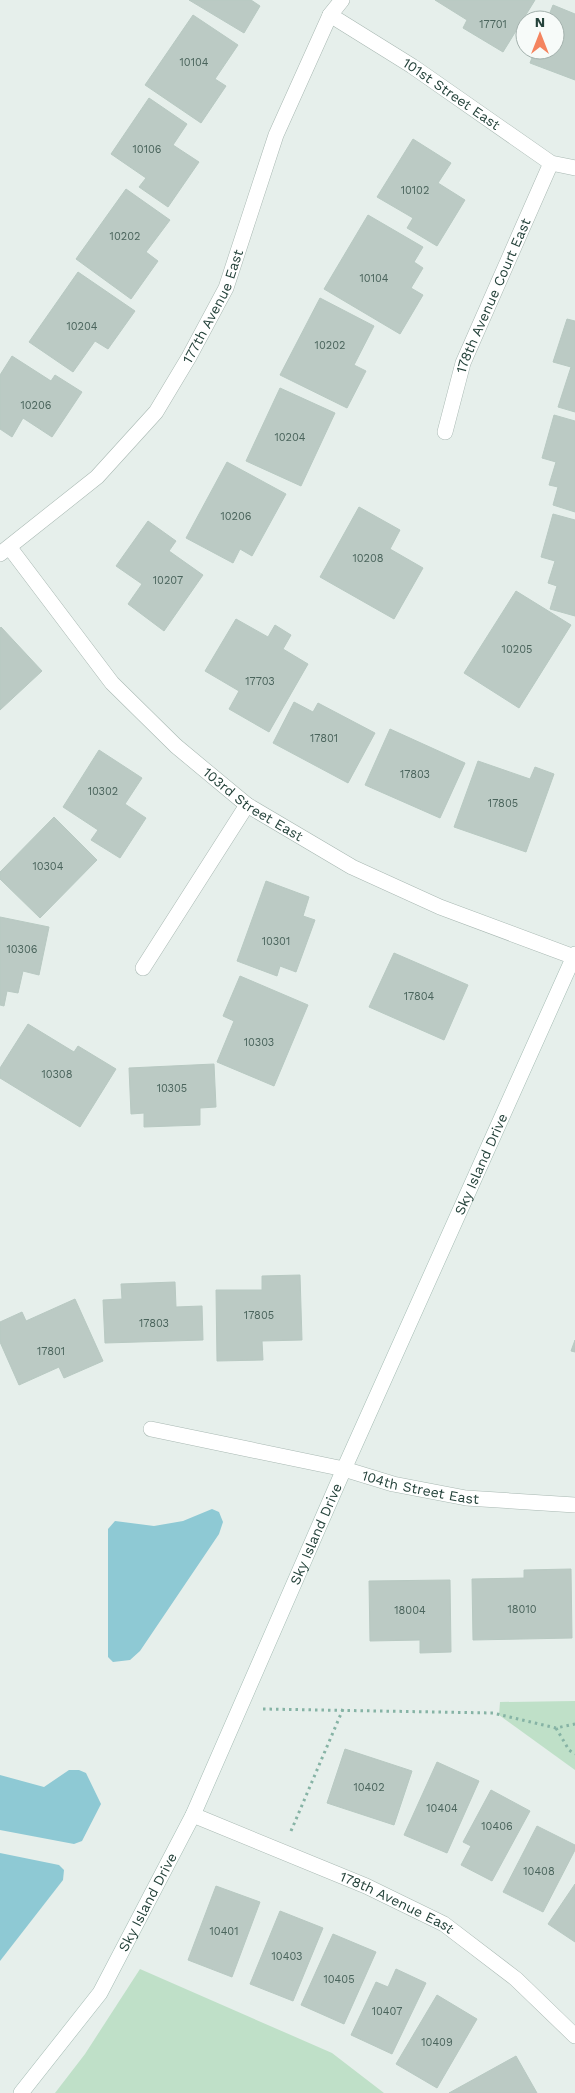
<svg xmlns="http://www.w3.org/2000/svg" width="575" height="2093" font-family="'Work Sans',sans-serif">
	<style>
		.green { fill: #bfe0c8 }
		.water { fill: #8ec9d4 }
		.building { fill: #bbcac4; stroke: #b8c9c2 }
		.lines { fill: none; stroke-linecap: round; stroke-linejoin: round }
		.street-casing { stroke: #a8b8b2; stroke-width: 16 }
		.secondary-casing { stroke: #a4bbb3; stroke-width: 16 }
		.path { stroke: #86b3a5; stroke-width: 3; stroke-dasharray: 2.5 4; stroke-linecap: butt }
		.street { stroke: #fff; stroke-width: 15 }
		.secondary { stroke: #fff; stroke-width: 15 }
		.labels { text-anchor: middle; stroke-width: 4.5; stroke-linejoin: round; paint-order: stroke }
		.number-label { font-size: 11px; fill: #4a645c }
		.street-label { font-size: 14px; fill: #24423a; stroke: #f7fbf9 }
	</style>
	<rect width="100%" height="100%" fill="#e6efeb"/>
	<!-- green -->
	<g class="green">
		<polygon points="575,1701 575,1770 499,1715 500,1702"/>
		<polygon points="140,1969 332,2053 384,2093 55,2093 85,2054"/>
	</g>
	<!-- water -->
	<g class="water">
		<polygon points="212,1509 219,1512 223,1522 219,1534 140,1651 130,1660 113,1662 108,1657 108,1529 115,1521 154,1526 183,1521"/>
		<polygon points="69,1770 79,1770 86,1773 101,1804 82,1841 74,1844 0,1830 0,1775 44,1787"/>
		<polygon points="0,1853 59,1865 64,1870 63,1880 0,1961"/>
	</g>
	<!-- building -->
	<g class="building">
		<polygon points="189,0 251,0 260,6 244,33"/>
		<polygon points="435,0 535,0 503,52 463,28 467,20"/>
		<polygon points="553,5 575,14 575,80 530,63 535,50 555,50 555,20 547,20"/>
		<polygon points="193,15 238,45 215,79 226,86 201,123 145,85"/>
		<polygon points="149,98 187,124 173,145 199,162 168,207 139,187 146,178 111,154"/>
		<polygon points="413,139 451,163 438,183 465,200 437,246 407,228 413,218 377,197"/>
		<polygon points="126,189 170,220 146,252 158,261 131,299 76,259"/>
		<polygon points="368,215 423,247 414,262 423,268 411,288 423,295 400,334 324,289"/>
		<polygon points="78,272 135,311 108,349 95,341 73,372 29,342"/>
		<polygon points="320,298 374,326 354,365 366,371 347,408 280,375"/>
		<polygon points="567,319 575,321 575,412 558,407 571,367 553,362"/>
		<polygon points="12,356 51,381 55,375 82,392 52,437 23,418 12,437 0,429 0,375"/>
		<polygon points="280,388 335,413 301,486 246,461"/>
		<polygon points="554,415 575,421 575,512 553,505 558,487 549,485 556,462 542,458"/>
		<polygon points="227,462 286,494 252,556 240,549 233,563 186,538"/>
		<polygon points="359,507 400,530 390,549 423,568 394,619 320,577"/>
		<polygon points="553,514 575,520 575,616 550,609 557,586 548,583 555,561 541,557"/>
		<polygon points="148,521 176,541 169,551 203,575 164,631 128,604 142,584 116,566"/>
		<polygon points="516,591 571,625 519,708 464,673"/>
		<polygon points="236,619 268,637 275,625 291,635 283,649 308,664 269,732 229,709 239,691 205,671"/>
		<polygon points="1,627 42,671 0,710 0,628"/>
		<polygon points="294,702 313,712 318,703 375,733 348,783 273,743"/>
		<polygon points="390,729 465,763 440,818 365,785"/>
		<polygon points="99,750 142,778 125,804 146,818 120,858 91,840 98,830 63,807"/>
		<polygon points="478,761 530,779 535,767 554,774 526,852 454,827"/>
		<polygon points="54,817 97,860 40,918 0,879 0,872"/>
		<polygon points="266,881 309,897 303,916 315,920 296,972 280,966 277,976 237,961"/>
		<polygon points="0,917 49,927 39,975 23,971 18,993 7,991 4,1006 0,1005"/>
		<polygon points="394,953 468,985 444,1040 369,1007"/>
		<polygon points="240,976 308,1005 274,1086 217,1062 234,1021 223,1016"/>
		<polygon points="28,1024 74,1052 78,1046 116,1069 80,1127 0,1078 0,1068"/>
		<polygon points="214,1064 216,1107 200,1108 200,1125 144,1127 144,1113 131,1114 129,1068"/>
		<polygon points="300,1275 302,1340 262,1341 263,1360 217,1361 216,1290 262,1290 262,1276"/>
		<polygon points="175,1282 176,1307 202,1306 203,1340 105,1343 103,1300 122,1299 121,1284"/>
		<polygon points="75,1299 103,1361 64,1378 59,1367 19,1385 0,1342 0,1322 22,1312 26,1321"/>
		<polygon points="575,1340 575,1352 571,1351"/>
		<polygon points="571,1569 572,1638 473,1640 472,1579 524,1578 524,1570"/>
		<polygon points="450,1580 451,1652 420,1653 420,1640 370,1641 369,1581"/>
		<polygon points="345,1749 412,1771 394,1825 327,1803"/>
		<polygon points="437,1762 479,1781 447,1853 404,1835"/>
		<polygon points="491,1790 530,1811 492,1881 461,1865 471,1846 463,1842"/>
		<polygon points="537,1826 575,1845 575,1850 543,1912 503,1892"/>
		<polygon points="575,1884 575,1942 548,1924"/>
		<polygon points="216,1886 260,1902 232,1977 188,1960"/>
		<polygon points="280,1911 323,1928 293,2001 250,1984"/>
		<polygon points="333,1934 376,1952 344,2024 301,2005"/>
		<polygon points="396,1969 426,1983 392,2054 351,2035 376,1982 388,1987"/>
		<polygon points="437,1995 477,2019 437,2088 396,2064"/>
		<polygon points="516,2056 537,2093 449,2093"/>
	</g>
	<g class="lines">
		<defs>
			<g id="street">
				<path id="s1" d="M330,15L412,66L551,163L575,168"/>
				<path id="s2" d="M445,432L463,363L551,163"/>
				<path id="s3" d="M10,548L112,683L176,746L247,805L352,867L440,907L574,957"/>
				<path id="s4" d="M0,554L97,477L156,412L189,357L226,288L276,135L330,15L342,0"/>
				<polyline points="143,968 247,805"/>
				<path id="s5" d="M151,1429L344,1469L393,1484L466,1498L575,1505"/>
				<path id="s6" d="M193,1815L366,1886L444,1924L516,1979L575,2036"/>
			</g>
			<g id="secondary">
				<path id="s7" d="M21,2093L100,1993L193,1815L344,1469L575,954"/>
			</g>
		</defs>
		<!-- street casing -->
		<use href="#street" class="street-casing"/>
		<!-- secondary casing -->
		<use href="#secondary" class="secondary-casing"/>
		<!-- path -->
		<g class="path">
			<polyline points="263,1709 493,1713 556,1728 575,1724"/>
			<polyline points="556,1728 569,1750 575,1754"/>
			<polyline points="291,1831 343,1709"/>
		</g>
		<!-- street -->
		<use href="#street" class="street"/>
		<!-- secondary -->
		<use href="#secondary" class="secondary"/>
	</g>
	<g class="labels">
		<!-- number labels -->
		<g class="number-label">
			<text x="493" y="28">17701</text>
			<text x="194" y="66">10104</text>
			<text x="147" y="153">10106</text>
			<text x="415" y="194">10102</text>
			<text x="125" y="240">10202</text>
			<text x="374" y="282">10104</text>
			<text x="82" y="330">10204</text>
			<text x="330" y="349">10202</text>
			<text x="36" y="409">10206</text>
			<text x="290" y="441">10204</text>
			<text x="236" y="520">10206</text>
			<text x="368" y="562">10208</text>
			<text x="168" y="584">10207</text>
			<text x="517" y="653">10205</text>
			<text x="260" y="685">17703</text>
			<text x="324" y="742">17801</text>
			<text x="415" y="778">17803</text>
			<text x="103" y="795">10302</text>
			<text x="503" y="807">17805</text>
			<text x="48" y="870">10304</text>
			<text x="276" y="945">10301</text>
			<text x="22" y="953">10306</text>
			<text x="419" y="1000">17804</text>
			<text x="259" y="1046">10303</text>
			<text x="57" y="1078">10308</text>
			<text x="172" y="1092">10305</text>
			<text x="259" y="1319">17805</text>
			<text x="154" y="1327">17803</text>
			<text x="51" y="1355">17801</text>
			<text x="522" y="1613">18010</text>
			<text x="410" y="1614">18004</text>
			<text x="369" y="1791">10402</text>
			<text x="442" y="1812">10404</text>
			<text x="497" y="1830">10406</text>
			<text x="539" y="1875">10408</text>
			<text x="224" y="1935">10401</text>
			<text x="287" y="1960">10403</text>
			<text x="339" y="1983">10405</text>
			<text x="387" y="2015">10407</text>
			<text x="437" y="2046">10409</text>
		</g>
		<!-- street labels -->
		<g class="street-label">
			<text dy="5" stroke="none"><textPath href="#s1" startOffset="145">101st Street East</textPath></text>
			<text dy="5" stroke="none"><textPath href="#s2" startOffset="145">178th Avenue Court East</textPath></text>
			<text dy="5" stroke="none"><textPath href="#s4" startOffset="332">177th Avenue East</textPath></text>
			<text dy="5" stroke="none"><textPath href="#s3" startOffset="356">103rd Street East</textPath></text>
			<text dy="5" stroke="none"><textPath href="#s7" startOffset="1040">Sky Island Drive</textPath></text>
			<text dy="5" stroke="none"><textPath href="#s5" startOffset="276">104th Street East</textPath></text>
			<text dy="5" stroke="none"><textPath href="#s7" startOffset="635">Sky Island Drive</textPath></text>
			<text dy="5" stroke="none"><textPath href="#s7" startOffset="230">Sky Island Drive</textPath></text>
			<text dy="5" stroke="none"><textPath href="#s6" startOffset="222">178th Avenue East</textPath></text>
		</g>
	</g>
	<!-- north arrow -->
	<g transform="translate(540 35)"><circle r="24" fill="#f7fbf9" stroke="#a3b1ad"/>
	<path d="M0-4L9 19L0 12L-9 19Z" fill="#f4845f"/>
	<text y="-8" font-size="14" font-weight="bold" text-anchor="middle" fill="#24423a">N</text>
	</g>
</svg>
